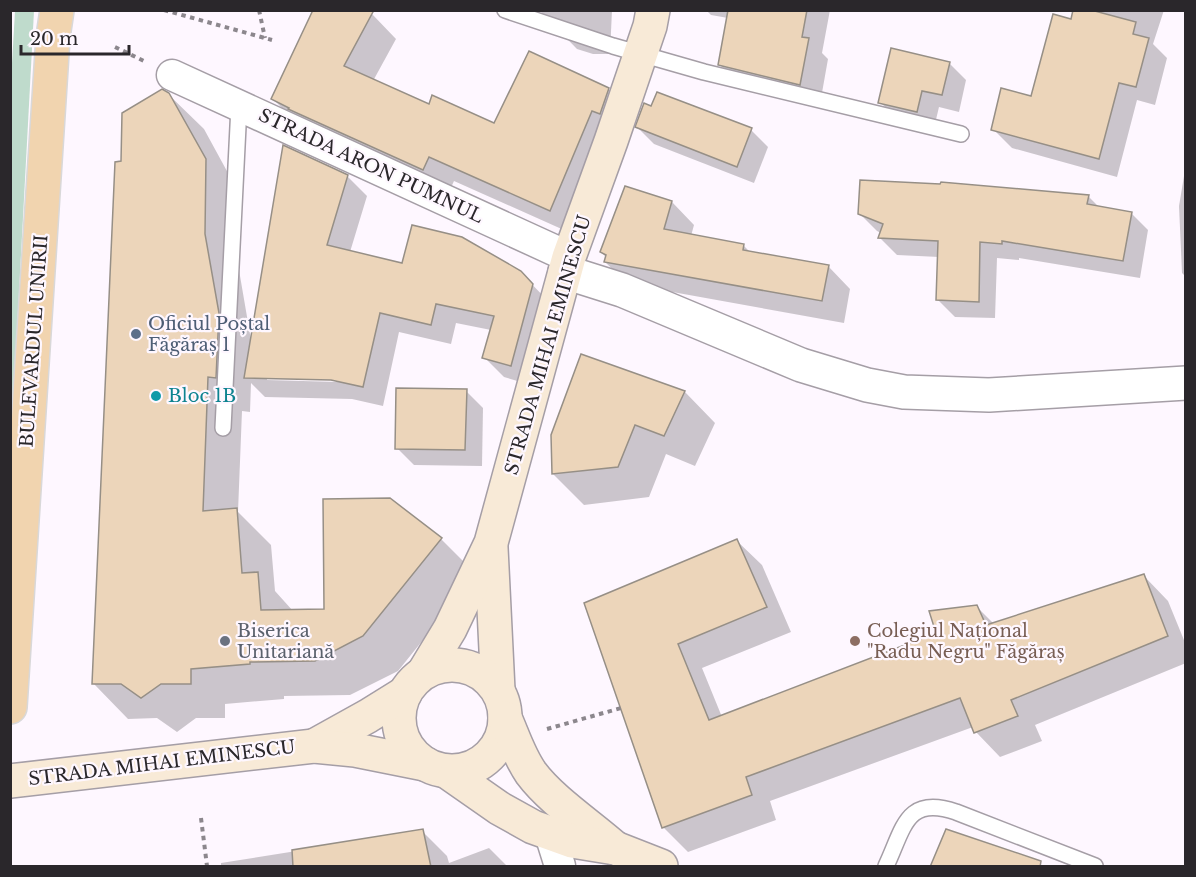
<svg xmlns="http://www.w3.org/2000/svg" width="1196" height="877" font-family="'Libre Baskerville',serif">
	<style>
		.green { fill: #bfdbcc }
		.shadow { fill: #0003; fill-rule: evenodd }
		.building { fill: #ecd5ba; stroke: #968f86; stroke-width: 1.5 }
		.lines { fill: none; stroke-linecap: round; stroke-linejoin: round }
		.service-casing { stroke: #a59ea6; stroke-width: 18 }
		.minor-casing { stroke: #a59ea6; stroke-width: 33 }
		.tertiary-casing { stroke: #a59ea6; stroke-width: 36 }
		.secondary-casing { stroke: #a59ea6; stroke-width: 36 }
		.primary-casing { stroke: #d9d8d9; stroke-width: 36 }
		.path { stroke: #8c878d; stroke-width: 4; stroke-dasharray: 4.5 4.5; stroke-linecap: butt }
		.service { stroke: #fff; stroke-width: 15 }
		.minor { stroke: #fff; stroke-width: 30 }
		.tertiary { stroke: #fff; stroke-width: 33 }
		.secondary { stroke: #f8ead7; stroke-width: 33 }
		.primary { stroke: #f1d4af; stroke-width: 33 }
		.service-dot { fill: #5c6f8a; stroke: #fef7ff; stroke-width: 2 }
		.culture-dot { fill: #0f9aa8; stroke: #fef7ff; stroke-width: 2 }
		.worship-dot { fill: #6b7280; stroke: #fef7ff; stroke-width: 2 }
		.education-dot { fill: #8d6e63; stroke: #fef7ff; stroke-width: 2 }
		.labels { text-anchor: middle; stroke-width: 4.5; stroke-linejoin: round; paint-order: stroke }
		.street-label { font-size: 18px; fill: #2a272b; stroke: #fef7ff }
		.service-label { font-size: 18px; fill: #4e5e75; stroke: #fef7ff; text-anchor: start }
		.culture-label { font-size: 18px; fill: #0d838f; stroke: #fef7ff; text-anchor: start }
		.worship-label { font-size: 18px; fill: #5b616d; stroke: #fef7ff; text-anchor: start }
		.education-label { font-size: 18px; fill: #785e54; stroke: #fef7ff; text-anchor: start }
	</style>
	<rect width="100%" height="100%" fill="#fef7ff"/>
	<!-- green -->
	<polygon class="green" points="15,11 34,11 11,442 10,98"/>
	<!-- shadow -->
	<g class="shadow">
		<polygon points="539,10 612,10 610,54 593,54 577,49"/>
		<polygon points="706,10 830,10 822,53 828,59 820,104 740,85 720,65 728,18 711,15"/>
		<polygon points="1074,10 1164,10 1153,44 1167,58 1155,105 1137,100 1117,177 1012,148 993,129 1032,98 1072,21"/>
		<polygon points="372,14 396,39 373,81 429,106 495,125 608,89 633,113 575,235 454,181 448,194 298,124 273,99"/>
		<polygon points="949,63 966,80 959,112 939,107 934,128 897,119 880,102"/>
		<path d="M168,94L204,129L240,195L239,270L251,340L347,176L367,196L350,252L404,265L520,272L552,305L531,385L504,377L484,357L491,330L456,323L451,344L399,332L383,406L352,399L265,397L251,383L250,412L242,411L238,512L271,545L275,591L293,611L325,610L390,499L441,539L476,574L398,671L350,695L284,696V699L225,704V718H196L177,732L157,718L128,719L94,684L123,163ZM267,377L338,379V382L267,380Z"/>
		<polygon points="637,127 751,130 768,147 754,183 654,144"/>
		<polygon points="1186,164 1186,277 1182,273 1179,206"/>
		<polygon points="942,183 1089,197 1100,208 1131,213 1148,230 1140,278 1019,258 1019,260 997,258 995,318 955,317 938,300 939,257 897,255 880,238 881,233 877,231 859,213 942,186"/>
		<polygon points="626,188 672,202 694,225 691,236 743,245 751,253 828,266 850,289 844,323 628,284 605,262 607,258 601,252"/>
		<polygon points="582,356 685,392 715,423 695,466 666,454 649,497 584,505 553,474"/>
		<polygon points="466,391 483,408 482,466 414,465 397,448"/>
		<polygon points="737,541 762,565 791,632 702,668 722,717 938,634 976,606 994,624 1144,576 1168,601 1186,645 1186,663 1035,725 1042,741 1000,757 976,732 973,727 770,801 776,820 688,852 663,827 586,604"/>
		<polygon points="422,831 447,856 449,863 489,848 507,866 221,866 221,863"/>
	</g>
	<!-- building -->
	<g class="building">
		<polygon points="313,10 374,10 344,66 429,104 432,95 494,123 529,51 609,88 600,114 592,111 550,211 429,157 423,170 288,109 289,108 271,99"/>
		<polygon points="728,10 807,10 802,37 809,38 800,85 718,65"/>
		<polygon points="1073,10 1091,10 1136,22 1133,34 1149,38 1136,87 1119,83 1099,159 991,130 1001,88 1031,96 1053,14 1071,19"/>
		<polygon points="891,48 950,62 942,95 922,91 917,112 878,103"/>
		<polygon points="162,89 169,93 206,159 205,234 219,313 216,378 208,377 203,511 237,508 242,573 258,572 261,610 324,609 323,499 390,498 442,538 363,636 315,661 250,662 250,664 191,669 191,684 161,684 141,698 121,684 92,684 115,162 121,161 122,113"/>
		<polygon points="657,92 752,128 737,167 635,127 644,103 651,106"/>
		<polygon points="283,145 348,175 327,245 402,263 412,225 462,237 521,271 533,284 511,366 482,358 494,316 436,304 431,325 380,313 363,387 331,380 244,378"/>
		<polygon points="860,180 940,184 941,182 1089,195 1087,204 1132,212 1123,261 1002,241 1002,244 980,242 979,302 936,300 938,241 878,238 883,224 858,214"/>
		<polygon points="625,186 672,201 664,229 744,244 743,250 829,265 822,301 604,262 606,255 600,252"/>
		<polygon points="581,354 685,391 664,436 635,425 618,467 552,474 551,435"/>
		<polygon points="396,388 467,389 465,450 395,449"/>
		<polygon points="737,539 767,607 678,644 709,720 936,633 929,611 977,605 986,625 1144,574 1168,636 1011,700 1018,716 974,733 960,698 746,777 752,795 662,828 584,603"/>
		<polygon points="423,829 431,867 293,867 292,850"/>
		<polygon points="946,829 1041,861 1040,867 930,867"/>
	</g>
	<g class="lines">
		<defs>
			<g id="service">
				<polyline points="505,10 613,46 704,72 961,134"/>
				<polyline points="223,428 239,106"/>
				<path d="M886,866C904,828 906,795 956,812L1095,866"/>
			</g>
			<g id="minor">
				<polyline points="172,75 569,257"/>
				<polyline points="550,834 560,866"/>
			</g>
			<polyline id="tertiary" points="565,272 622,290 801,365 867,385 904,392 989,395 1186,383"/>
			<g id="secondary">
				<polyline points="491,548 498,690"/>
				<circle cx="452" cy="718" r="53"/>
				<polyline points="424,672 450,629 491,543 569,257 611,141 650,26 653,10"/>
				<path d="M505,718C513,736 519,756 531,773C551,800 589,825 615,848"/>
				<polyline points="314,746 368,716 405,693"/>
				<polyline points="446,771 499,808 533,827 572,841 615,848 661,866"/>
				<polyline points="10,781 314,746 355,750 425,764"/>
			</g>
			<polyline id="primary" points="10,707 53,37 57,10"/>
		</defs>
		<!-- service casing -->
		<use href="#service" class="service-casing"/>
		<!-- minor casing -->
		<use href="#minor" class="minor-casing"/>
		<!-- tertiary casing -->
		<use href="#tertiary" class="tertiary-casing"/>
		<!-- secondary casing -->
		<use href="#secondary" class="secondary-casing"/>
		<!-- primary casing -->
		<use href="#primary" class="primary-casing"/>
		<!-- path -->
		<g class="path">
			<polyline points="164,10 272,40"/>
			<polyline points="259,10 265,38"/>
			<polyline points="115,47 144,61"/>
			<polyline points="547,729 621,708"/>
			<polyline points="201,818 207,866"/>
		</g>
		<!-- service -->
		<use href="#service" class="service"/>
		<!-- minor -->
		<use href="#minor" class="minor"/>
		<!-- tertiary -->
		<use href="#tertiary" class="tertiary"/>
		<!-- secondary -->
		<use href="#secondary" class="secondary"/>
		<!-- primary -->
		<use href="#primary" class="primary"/>
	</g>
	<!-- markers -->
	<circle class="service-dot" cx="136" cy="334" r="6"/>
	<circle class="culture-dot" cx="156" cy="396" r="6"/>
	<circle class="worship-dot" cx="225" cy="641" r="6"/>
	<circle class="education-dot" cx="855" cy="641" r="6"/>
	<g class="labels">
		<!-- street labels -->
		<g class="street-label">
			<text transform="translate(371 166) rotate(25)" y="6">STRADA ARON PUMNUL</text>
			<text transform="translate(34 341) rotate(-86)" y="6">BULEVARDUL UNIRII</text>
			<text transform="translate(548 345) rotate(-74)" y="6">STRADA MIHAI EMINESCU</text>
			<text transform="translate(162 763) rotate(-7)" y="6">STRADA MIHAI EMINESCU</text>
		</g>
		<!-- service labels -->
		<g class="service-label">
			<text x="148" y="330">Oficiul Poștal<tspan x="148" dy="21">Făgăraș 1</tspan></text>
		</g>
		<!-- culture labels -->
		<g class="culture-label">
			<text x="168" y="402">Bloc 1B</text>
		</g>
		<!-- worship labels -->
		<g class="worship-label">
			<text x="237" y="637">Biserica<tspan x="237" dy="21">Unitariană</tspan></text>
		</g>
		<!-- education labels -->
		<g class="education-label">
			<text x="867" y="637">Colegiul Național<tspan x="867" dy="21">"Radu Negru" Făgăraș</tspan></text>
		</g>
	</g>
	<!-- border -->
	<rect width="1196" height="877" fill="none" stroke="#2a272b" stroke-width="24"/>
	<!-- scale -->
	<path d="M21 45v9h108v-9" fill="none" stroke="#2a272b" stroke-width="3"/>
	<text x="30" y="45" font-size="18" fill="#2a272b" stroke="#fef7ff" stroke-width="4.5" paint-order="stroke">20 m</text>
</svg>
